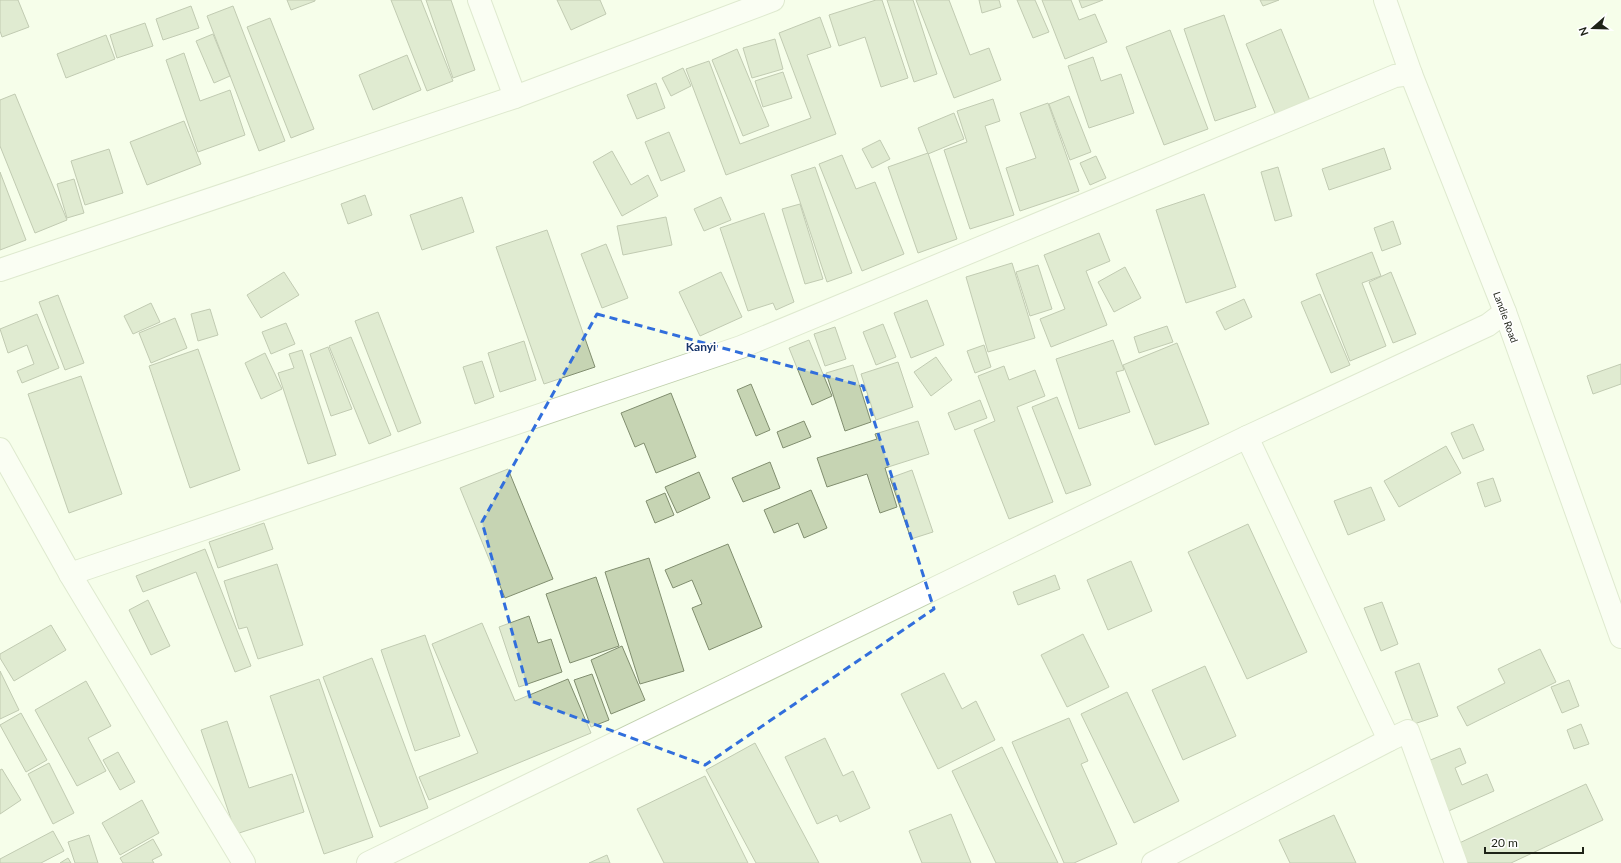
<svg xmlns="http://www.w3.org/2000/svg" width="1621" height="863" font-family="Lato,sans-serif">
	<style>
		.building { fill: #c6d4b3; stroke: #818e6f }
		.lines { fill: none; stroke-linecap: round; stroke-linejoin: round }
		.minor-casing { stroke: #c2d1af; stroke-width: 24 }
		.minor { stroke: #fff; stroke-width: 22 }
		.marked { fill: none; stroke: #316edc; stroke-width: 3; stroke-dasharray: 8 5; stroke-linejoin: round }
		.labels { text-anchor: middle; stroke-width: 3.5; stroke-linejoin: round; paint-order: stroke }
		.street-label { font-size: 10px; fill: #1e2317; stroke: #fff }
		.quarter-label { font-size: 12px; font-weight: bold; fill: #18366b; stroke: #fff }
	</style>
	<rect width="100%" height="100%" fill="#f5feea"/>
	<!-- building -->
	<g class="building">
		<polygon points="0,0 18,0 29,27 2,37 0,31"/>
		<polygon points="287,0 315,0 315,1 291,10"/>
		<polygon points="391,0 421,0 453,81 427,91"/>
		<polygon points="426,0 451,0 475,70 453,78"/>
		<polygon points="557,0 600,0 606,14 571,30"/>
		<polygon points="876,0 882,0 908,78 881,87 865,37 839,46 829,15"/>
		<polygon points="887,0 913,0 937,74 914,82"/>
		<polygon points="916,0 949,0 970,55 989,48 1001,80 954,98"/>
		<polygon points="979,0 999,0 1001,7 982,13"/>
		<polygon points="1017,0 1035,0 1049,32 1033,38"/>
		<polygon points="1042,0 1071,0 1079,20 1095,14 1107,42 1065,59"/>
		<polygon points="1079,0 1103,0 1082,8"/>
		<polygon points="1260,0 1279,0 1263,6"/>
		<polygon points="191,6 199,28 163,40 156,19"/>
		<polygon points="233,6 285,141 259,151 207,16"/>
		<polygon points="1224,15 1256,107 1215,121 1184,29"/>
		<polygon points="820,17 831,47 807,55 836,134 726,175 686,69 709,61 740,144 811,118 779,33"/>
		<polygon points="270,18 314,129 291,138 247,27"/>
		<polygon points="145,23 153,46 117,58 110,35"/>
		<polygon points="1281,29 1311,103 1277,118 1246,44"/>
		<polygon points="1170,30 1208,129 1164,145 1126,47"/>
		<polygon points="213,34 230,76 214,83 196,41"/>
		<polygon points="106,35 115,59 66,78 57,54"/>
		<polygon points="775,39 783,69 752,78 743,48"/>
		<polygon points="737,49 769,126 743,136 712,60"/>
		<polygon points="184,53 200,101 230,90 245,135 198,152 166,60"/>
		<polygon points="407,55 421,90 373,110 359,75"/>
		<polygon points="1093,57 1101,81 1121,74 1134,113 1089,128 1068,66"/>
		<polygon points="683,68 691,86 671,96 662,78"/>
		<polygon points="783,72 792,98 763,107 755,81"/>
		<polygon points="656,83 665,108 637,119 627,95"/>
		<polygon points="15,94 67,220 35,233 0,146 0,100"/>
		<polygon points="1069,96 1091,152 1070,160 1049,104"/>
		<polygon points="993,99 1000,121 985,126 1014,215 970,229 944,150 967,142 957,111"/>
		<polygon points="1048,103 1079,191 1020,211 1006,168 1036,158 1020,113"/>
		<polygon points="954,113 964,139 928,154 918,128"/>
		<polygon points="184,121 201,164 147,185 130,142"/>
		<polygon points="669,132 685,171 661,181 645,142"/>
		<polygon points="880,140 890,159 872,168 862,149"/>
		<polygon points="1384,148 1391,169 1329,190 1322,169"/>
		<polygon points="109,149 123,193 85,205 71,161"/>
		<polygon points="612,151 631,185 648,175 658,196 622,216 593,162"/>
		<polygon points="928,153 957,239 918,253 888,167"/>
		<polygon points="842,155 856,189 875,182 904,254 862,271 819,164"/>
		<polygon points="1096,156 1106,178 1090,185 1080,163"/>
		<polygon points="815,167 852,273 827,282 791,175"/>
		<polygon points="1278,167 1292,216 1275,221 1261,172"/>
		<polygon points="0,172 26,240 0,250"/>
		<polygon points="74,179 84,213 67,218 57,184"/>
		<polygon points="1204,194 1236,287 1186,303 1156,210"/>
		<polygon points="365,195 372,215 348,224 341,204"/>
		<polygon points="462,197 474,232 422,250 410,215"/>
		<polygon points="721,197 731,220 704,231 694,209"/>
		<polygon points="800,204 823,279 805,284 782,209"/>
		<polygon points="764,213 794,302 776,310 773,303 748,311 720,228"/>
		<polygon points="666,217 672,245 623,255 617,226"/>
		<polygon points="1393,221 1401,244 1382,251 1374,228"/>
		<polygon points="547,230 595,367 544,384 496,247"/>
		<polygon points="1099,233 1110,261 1086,271 1107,325 1051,347 1040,319 1065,309 1044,255"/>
		<polygon points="606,244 628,298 602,308 581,254"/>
		<polygon points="1372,252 1381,276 1362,283 1386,346 1350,361 1316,274"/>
		<polygon points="1012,263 1035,338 988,352 966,277"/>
		<polygon points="1038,265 1052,309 1030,316 1016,272"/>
		<polygon points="1125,267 1141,298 1114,312 1098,282"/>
		<polygon points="284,272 299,295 261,318 247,295"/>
		<polygon points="721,272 742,317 700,336 679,292"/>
		<polygon points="1391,272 1416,334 1393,343 1369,282"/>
		<polygon points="1320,294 1350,365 1331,373 1301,302"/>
		<polygon points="58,295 84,363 65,370 39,302"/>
		<polygon points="1244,299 1252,317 1225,330 1216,312"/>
		<polygon points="927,300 944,345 911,358 894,313"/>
		<polygon points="151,303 160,322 133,334 124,316"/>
		<polygon points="210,309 218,335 198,341 191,314"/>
		<polygon points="378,312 421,423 398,432 355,321"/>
		<polygon points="37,314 59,368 22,383 17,371 34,364 27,345 8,353 0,329"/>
		<polygon points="175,318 187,348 151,363 139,333"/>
		<polygon points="286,323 295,344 271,354 262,332"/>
		<polygon points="883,324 896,357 876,365 863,332"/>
		<polygon points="1167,326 1173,342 1139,353 1134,337"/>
		<polygon points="835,327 846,359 825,366 814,334"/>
		<polygon points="351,337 391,435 369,444 329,346"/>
		<polygon points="809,340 832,396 812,405 789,348"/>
		<polygon points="1113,340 1124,370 1116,372 1130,412 1079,429 1056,359"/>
		<polygon points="524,341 536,380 500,392 488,353"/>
		<polygon points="1177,343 1209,424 1155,445 1123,365"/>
		<polygon points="984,345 991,367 975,373 967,351"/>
		<polygon points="328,347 352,409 331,416 310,354"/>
		<polygon points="198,349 240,470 190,488 149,366"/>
		<polygon points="302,350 336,455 308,464 278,373 294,368 289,354"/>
		<polygon points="265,353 282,389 261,399 245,363"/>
		<polygon points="936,357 952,380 931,396 914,372"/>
		<polygon points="482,361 494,397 475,404 463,367"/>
		<polygon points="898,362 913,407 876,420 861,374"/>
		<polygon points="1621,364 1621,384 1593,394 1587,376"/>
		<polygon points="853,365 871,422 845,431 826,373"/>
		<polygon points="1004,366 1009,380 1035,370 1045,396 1017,407 1053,502 1009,519 974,430 995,421 978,376"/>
		<polygon points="81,376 122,494 69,513 28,394"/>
		<polygon points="751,384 770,430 756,436 737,390"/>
		<polygon points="671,393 696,457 656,473 644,443 635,447 621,413"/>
		<polygon points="1057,397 1091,485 1066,494 1032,407"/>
		<polygon points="980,400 987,418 955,430 948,413"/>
		<polygon points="804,421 811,437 783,448 777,432"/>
		<polygon points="918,421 929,454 885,468 897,507 880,513 867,474 827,487 817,458 877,439 875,434"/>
		<polygon points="1473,424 1484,450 1463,459 1451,433"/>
		<polygon points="1446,446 1461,473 1399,507 1384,481"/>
		<polygon points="770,462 780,488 743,502 732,478"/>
		<polygon points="508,469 553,579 505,598 460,488"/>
		<polygon points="912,470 933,532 911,539 890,478"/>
		<polygon points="699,472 710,498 677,513 665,487"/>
		<polygon points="1493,478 1501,501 1485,507 1477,483"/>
		<polygon points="1371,487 1385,520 1348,535 1334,501"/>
		<polygon points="811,490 827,528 804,538 798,523 774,533 764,510"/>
		<polygon points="665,493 674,515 655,523 646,501"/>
		<polygon points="264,523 273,549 218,568 209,542"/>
		<polygon points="1248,524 1307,652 1247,679 1188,552"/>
		<polygon points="728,544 762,627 709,650 692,608 702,604 692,580 673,588 665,570"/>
		<polygon points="205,549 251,666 235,672 196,572 143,592 136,576"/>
		<polygon points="649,558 684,671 640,684 605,572"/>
		<polygon points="1131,561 1152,611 1108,630 1087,580"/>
		<polygon points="277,564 303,645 258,659 247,627 239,629 224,581"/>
		<polygon points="1055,575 1060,589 1018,605 1013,592"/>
		<polygon points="596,577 619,646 570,663 546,594"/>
		<polygon points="148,600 170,646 151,655 129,610"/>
		<polygon points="1382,602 1398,644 1381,651 1364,608"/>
		<polygon points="529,616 538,643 551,639 562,672 519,687 499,627"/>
		<polygon points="482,623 515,701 568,679 591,733 429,800 419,777 478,753 432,644"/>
		<polygon points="51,625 66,650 14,681 0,658 0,654"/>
		<polygon points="1083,634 1109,687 1067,707 1041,655"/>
		<polygon points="425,635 460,736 415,751 381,650"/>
		<polygon points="622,646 645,700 611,714 591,660"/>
		<polygon points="1540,649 1556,682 1467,726 1457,707 1505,683 1498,669"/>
		<polygon points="372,658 428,808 380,827 323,677"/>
		<polygon points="1419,663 1438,716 1414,724 1395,672"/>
		<polygon points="1205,666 1236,736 1183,760 1152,690"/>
		<polygon points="0,671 19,710 0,719"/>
		<polygon points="944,673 962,709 976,701 995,740 938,769 901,694"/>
		<polygon points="592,674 609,720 591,727 574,680"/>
		<polygon points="319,679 373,837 324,854 270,696"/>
		<polygon points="1569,680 1579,706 1562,713 1551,687"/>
		<polygon points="86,681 111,726 88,738 106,771 77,786 35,710"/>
		<polygon points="1127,692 1179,801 1134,823 1081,714"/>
		<polygon points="21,713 47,760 26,772 0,725"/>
		<polygon points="1069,718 1088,761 1081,764 1117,844 1074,863 1064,863 1012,742"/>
		<polygon points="227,721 249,788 292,774 304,812 236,834 201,730"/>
		<polygon points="1581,724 1589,744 1574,749 1567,730"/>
		<polygon points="825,738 843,776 853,771 870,808 840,822 837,815 817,824 785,757"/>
		<polygon points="755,743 819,863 756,863 706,770"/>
		<polygon points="1002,747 1058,863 996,863 952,771"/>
		<polygon points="1460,748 1466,763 1455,768 1462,785 1487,774 1494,791 1444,813 1423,763"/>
		<polygon points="118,752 135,782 120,790 103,760"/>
		<polygon points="49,763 74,813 53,824 28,774"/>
		<polygon points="2,769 21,800 0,814 0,770"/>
		<polygon points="705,776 748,863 664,863 637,809"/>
		<polygon points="1586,784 1603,820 1511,863 1463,863 1455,845"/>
		<polygon points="142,800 159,833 120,855 102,823"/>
		<polygon points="951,814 971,863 922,863 909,831"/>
		<polygon points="1334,815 1356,863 1290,863 1279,840"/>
		<polygon points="53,831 64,851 41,863 0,863 0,859"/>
		<polygon points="89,835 98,863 75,863 68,842"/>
		<polygon points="153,839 162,855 152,860 154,863 123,863 120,858"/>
		<polygon points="607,855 610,863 589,863"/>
		<polygon points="68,858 71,863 60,863"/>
	</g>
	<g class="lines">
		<defs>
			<g id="minor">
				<polyline points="479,0 515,97"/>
				<polyline points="1385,0 1411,74 1505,312 1621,637"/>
				<polyline points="0,270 515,97 773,0"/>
				<polyline points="0,449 70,574 244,863"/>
				<polyline points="70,574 741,347 1395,76 1411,74"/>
				<polyline points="1389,740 1408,731 1456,863"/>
				<polyline points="368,863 1247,437 1488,325 1505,312"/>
				<polyline points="1153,863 1389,740 1247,437"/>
			</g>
		</defs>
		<!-- minor casing -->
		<use href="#minor" class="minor-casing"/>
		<!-- minor -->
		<use href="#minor" class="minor"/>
	</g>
	<!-- marked area -->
	<path d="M0 0H1621V863H0ZM597,314L863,386L934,609L705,765L531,701L482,522Z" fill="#f5feea" fill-opacity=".55" fill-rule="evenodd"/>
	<path class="marked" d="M597,314L863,386L934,609L705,765L531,701L482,522Z"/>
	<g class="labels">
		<!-- street labels -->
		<g class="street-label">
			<text transform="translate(1506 317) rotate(70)" y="4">Landie Road</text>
		</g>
		<!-- quarter labels -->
		<g class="quarter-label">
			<text x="701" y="351">Kanyi</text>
		</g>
	</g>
	<!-- north arrow -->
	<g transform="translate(1593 28) rotate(250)" stroke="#ffffff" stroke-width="3" paint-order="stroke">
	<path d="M0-3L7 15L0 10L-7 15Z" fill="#1e2317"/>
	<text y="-6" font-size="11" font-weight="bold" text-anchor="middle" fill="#1e2317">N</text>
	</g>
	<!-- scale -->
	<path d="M1485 847v6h98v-6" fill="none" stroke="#1e2317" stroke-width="2"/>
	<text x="1491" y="847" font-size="12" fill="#1e2317" stroke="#ffffff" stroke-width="3" paint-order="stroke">20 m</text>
</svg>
